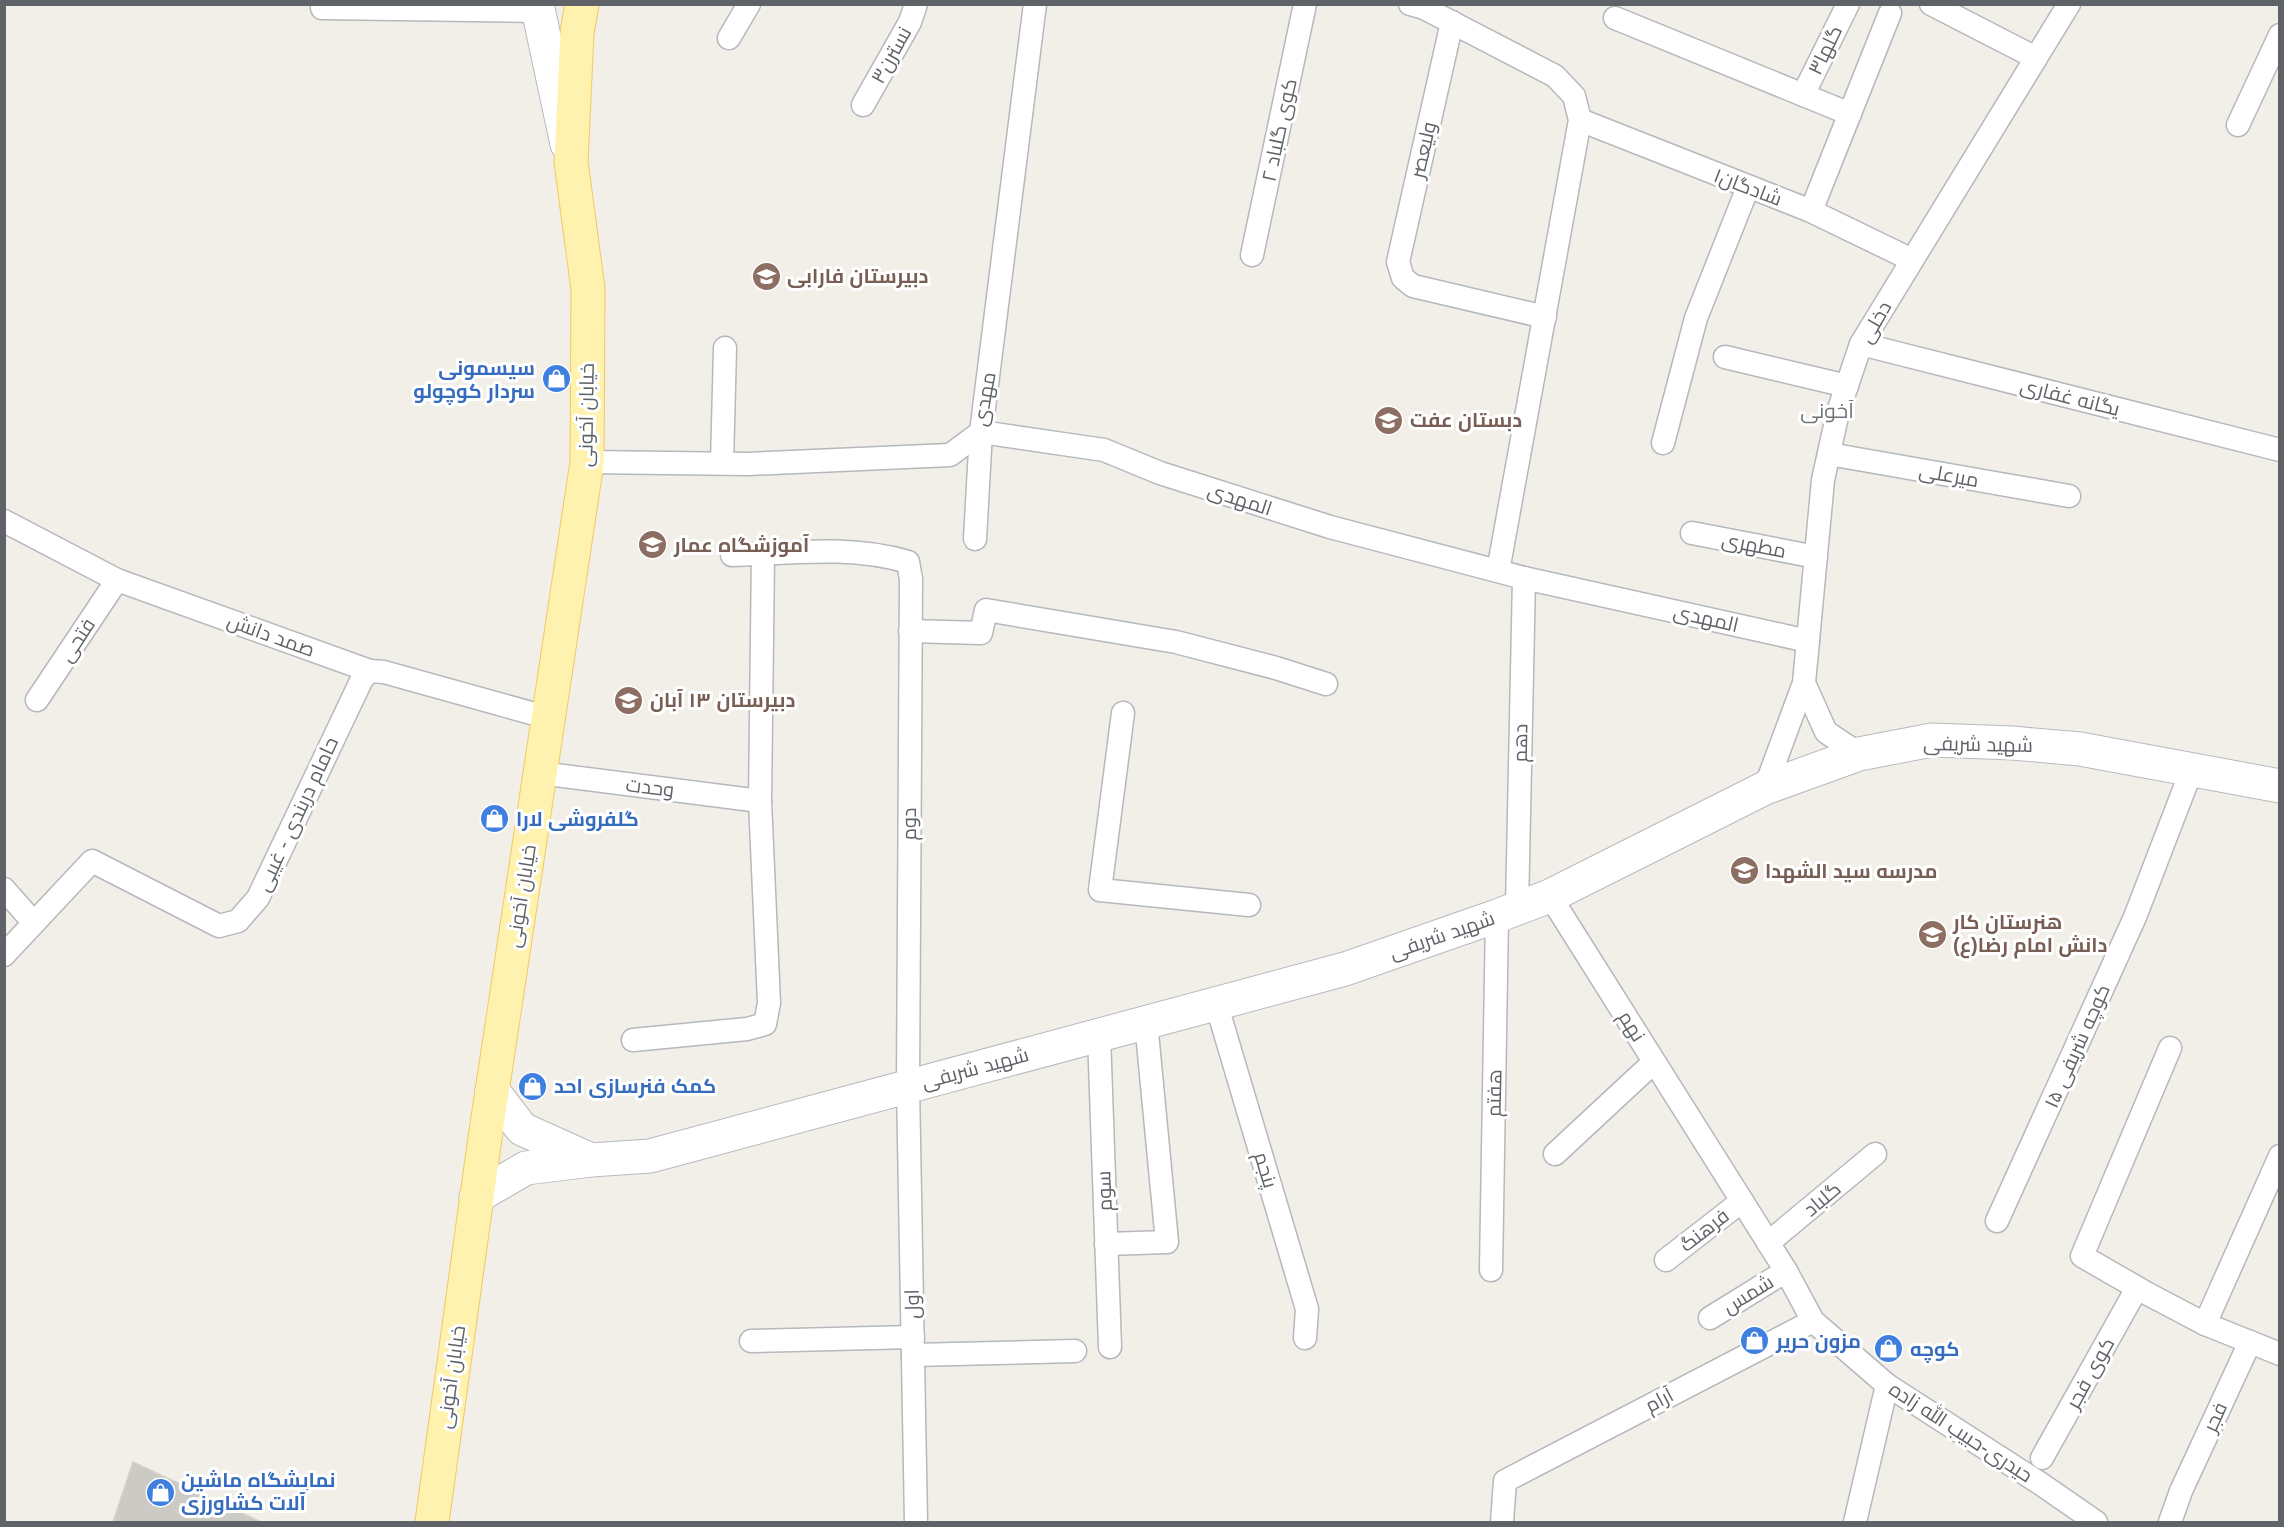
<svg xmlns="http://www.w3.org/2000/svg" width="2284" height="1527" font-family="Arial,Cairo,sans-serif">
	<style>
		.building { fill: #cccac5; stroke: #d6d1c6; stroke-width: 1.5 }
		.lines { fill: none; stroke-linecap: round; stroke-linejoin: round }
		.street-casing { stroke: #b5b8bc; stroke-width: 25 }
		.secondary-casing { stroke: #b6babf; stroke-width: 35 }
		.primary-casing { stroke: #f2c960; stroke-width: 35 }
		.street { stroke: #fff; stroke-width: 22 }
		.secondary { stroke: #fff; stroke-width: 33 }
		.primary { stroke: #fff2af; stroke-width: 33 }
		.labels { text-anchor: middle; stroke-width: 6; stroke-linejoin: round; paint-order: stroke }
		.street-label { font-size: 20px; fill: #5f6368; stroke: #fff }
		.education-label { font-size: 20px; font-weight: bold; fill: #785e54; stroke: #fff; text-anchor: start }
		.shop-label { font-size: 20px; font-weight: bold; fill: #366cbe; stroke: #fff; text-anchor: start }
		.neighbourhood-label { font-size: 21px; fill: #70757a; stroke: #fff }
	</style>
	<rect width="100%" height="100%" fill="#f1efe8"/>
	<!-- building -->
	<polygon class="building" points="133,1462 261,1522 113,1522"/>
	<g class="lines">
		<defs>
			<g id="street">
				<polyline points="1410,4 1424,8 1555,76 1574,96 1580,120 1498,571"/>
				<polyline points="1931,4 2036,58"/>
				<polyline points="322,8 538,11"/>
				<polyline points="1615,18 1850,114"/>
				<polyline points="1452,22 1398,262 1403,278 1413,286 1545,317"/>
				<polyline points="729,38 749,4"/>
				<polyline points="1803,95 1848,4"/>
				<polyline points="863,105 910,22 916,4"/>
				<polyline points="1580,120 1811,211 1912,260"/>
				<polyline points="2238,125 2280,35"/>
				<polyline points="1811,211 1890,13"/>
				<polyline points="1252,255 1305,4"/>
				<polyline points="1861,344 2280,450"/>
				<polyline points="1725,357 1847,386"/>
				<polyline points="981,432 1104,450 1160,473 1330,527 1524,578 1808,641"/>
				<polyline points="1663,443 1696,318 1748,187"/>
				<polyline points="1829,454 2069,496"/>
				<polyline points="587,462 748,464 950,455 981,432"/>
				<polyline points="722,463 725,348"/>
				<polyline points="4,521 117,580 370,671 384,672 549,718"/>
				<polyline points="1692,533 1816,557"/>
				<polyline points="975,539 981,432 1035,4"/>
				<path d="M732,555C789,553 851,545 908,562L911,579L908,1086L916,1522"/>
				<polyline points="910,631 981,633 986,610 1176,642 1276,668 1326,684"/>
				<polyline points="1804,683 1826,732 1859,754"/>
				<polyline points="37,700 117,580"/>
				<polyline points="1123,713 1100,890 1249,905"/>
				<polyline points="540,773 760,801"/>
				<polyline points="1765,788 1804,683 1823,480 1838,412 1861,344 2069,4"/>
				<polyline points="4,889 34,923"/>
				<polyline points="1550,896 1786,1271 1813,1321 1887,1385 2041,1484 2096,1522"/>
				<polyline points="1517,908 1524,578"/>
				<polyline points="4,955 92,861 219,926 238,921 258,898 362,679 370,671"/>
				<polyline points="1216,1003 1307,1309 1305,1338"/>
				<polyline points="1099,1035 1110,1347"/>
				<polyline points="633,1040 747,1029 765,1024 769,1003 760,801 763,554"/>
				<polyline points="2170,1048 2082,1256 2148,1294 2205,1324 2280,1354"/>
				<polyline points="1555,1154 1654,1062"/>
				<polyline points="1997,1221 2135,917 2192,769"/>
				<polyline points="1768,1243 1875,1154"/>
				<polyline points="1106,1244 1167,1242 1146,1022"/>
				<polyline points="1666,1260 1742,1201"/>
				<polyline points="1491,1270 1497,916"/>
				<polyline points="1710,1318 1786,1271"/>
				<polyline points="2205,1324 2280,1156"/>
				<polyline points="751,1341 913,1337"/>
				<polyline points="913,1355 1075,1351"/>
				<polyline points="2042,1458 2137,1288"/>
				<polyline points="1502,1522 1505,1481 1813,1321"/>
				<polyline points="1855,1522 1887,1385"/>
				<polyline points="2170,1522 2181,1491 2250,1342"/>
			</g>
			<g id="secondary">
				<polyline points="537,4 567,144"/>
				<polyline points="591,1160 650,1156 1345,969 1497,916 1550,896 1765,788 1859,754 1932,740 2012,743 2080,749 2280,786"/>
				<polyline points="476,1197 526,1168 591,1160 522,1129 492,1090"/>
			</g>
			<polyline id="primary" points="432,1522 485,1138 587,462 588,289 571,162 577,33 582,4"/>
		</defs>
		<!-- street casing -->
		<use href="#street" class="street-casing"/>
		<!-- secondary casing -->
		<use href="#secondary" class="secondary-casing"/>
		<!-- primary casing -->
		<use href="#primary" class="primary-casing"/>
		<!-- street -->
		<use href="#street" class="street"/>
		<!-- secondary -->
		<use href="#secondary" class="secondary"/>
		<!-- primary -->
		<use href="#primary" class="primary"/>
	</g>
	<!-- icons -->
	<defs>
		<symbol id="school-disc" viewBox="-11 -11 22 22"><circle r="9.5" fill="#8d6e63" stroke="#fff"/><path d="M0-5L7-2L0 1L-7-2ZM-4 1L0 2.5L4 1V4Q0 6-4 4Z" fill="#fff"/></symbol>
		<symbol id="shop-disc" viewBox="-11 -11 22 22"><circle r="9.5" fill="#3f7fe0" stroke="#fff"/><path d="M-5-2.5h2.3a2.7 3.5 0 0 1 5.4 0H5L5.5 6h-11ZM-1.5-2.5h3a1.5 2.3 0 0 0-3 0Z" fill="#fff"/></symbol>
	</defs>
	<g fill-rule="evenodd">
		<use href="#school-disc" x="750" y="260" width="33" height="33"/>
		<use href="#shop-disc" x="540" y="362" width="33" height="33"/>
		<use href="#school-disc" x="1372" y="404" width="33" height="33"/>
		<use href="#school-disc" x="636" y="528" width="33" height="33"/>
		<use href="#school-disc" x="612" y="684" width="33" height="33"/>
		<use href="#shop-disc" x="478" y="802" width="33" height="33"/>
		<use href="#school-disc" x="1728" y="854" width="33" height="33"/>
		<use href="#school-disc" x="1916" y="918" width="33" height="33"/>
		<use href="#shop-disc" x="516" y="1070" width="33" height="33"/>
		<use href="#shop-disc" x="1738" y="1324" width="33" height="33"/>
		<use href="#shop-disc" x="1872" y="1332" width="33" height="33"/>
		<use href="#shop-disc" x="144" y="1476" width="33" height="33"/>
	</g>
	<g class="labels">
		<!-- street labels -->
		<g class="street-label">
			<text transform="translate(1825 50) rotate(-64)" y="7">گلها۳</text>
			<text transform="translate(891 55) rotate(-61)" y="7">نسترن۳</text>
			<text transform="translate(1279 130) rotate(-78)" y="7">کوی گلباد ۲</text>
			<text transform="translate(1423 150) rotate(-77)" y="7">ولیعصر</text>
			<text transform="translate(1748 187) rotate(21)" y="7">شادگان۱</text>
			<text transform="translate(1875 322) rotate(-60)" y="7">دخلی</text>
			<text transform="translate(2070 397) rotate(14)" y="7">یگانه غفاری</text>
			<text transform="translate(984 399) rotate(-80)" y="7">مهدی</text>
			<text transform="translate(586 415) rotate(-89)" y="7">خیابان آخونی</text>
			<text transform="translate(1949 475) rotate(10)" y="7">میرعلی</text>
			<text transform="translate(1240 499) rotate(18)" y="7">المهدی</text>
			<text transform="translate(1754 545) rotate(11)" y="7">مطهری</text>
			<text transform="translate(1706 618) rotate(13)" y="7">المهدی</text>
			<text transform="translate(271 635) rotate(20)" y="7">صمد دانش</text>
			<text transform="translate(77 640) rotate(-57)" y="7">فتحی</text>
			<text transform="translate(1520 743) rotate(-89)" y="7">دهم</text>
			<text transform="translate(1978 744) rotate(1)" y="7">شهید شریفی</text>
			<text transform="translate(650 787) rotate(7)" y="7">وحدت</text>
			<text transform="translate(297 814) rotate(-65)" y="7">حامام دربندی - غیبی</text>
			<text transform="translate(909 824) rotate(-90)" y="7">دوم</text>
			<text transform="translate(521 896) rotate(-81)" y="7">خیابان آخونی</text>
			<text transform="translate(1442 935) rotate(-19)" y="7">شهید شریفی</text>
			<text transform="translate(1632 1026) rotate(58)" y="7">نهم</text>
			<text transform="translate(2077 1046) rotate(-66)" y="7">کوچه شریفی ۱۵</text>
			<text transform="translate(975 1068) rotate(-15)" y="7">شهید شریفی</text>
			<text transform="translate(1494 1093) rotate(-89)" y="7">هفتم</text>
			<text transform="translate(1266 1170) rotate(73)" y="7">پنجم</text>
			<text transform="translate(1104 1191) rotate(-92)" y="7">سوم</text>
			<text transform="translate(1822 1199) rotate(-40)" y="7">گلباد</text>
			<text transform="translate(1704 1230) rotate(-38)" y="7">فرهنگ</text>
			<text transform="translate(1748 1294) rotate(-31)" y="7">شمس</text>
			<text transform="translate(912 1304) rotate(-91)" y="7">اول</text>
			<text transform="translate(2090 1373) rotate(-61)" y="7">کوی فجر</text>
			<text transform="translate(451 1377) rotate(-82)" y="7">خیابان آخونی</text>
			<text transform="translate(1659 1400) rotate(-28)" y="7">آرام</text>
			<text transform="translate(2215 1417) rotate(-65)" y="7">فجر</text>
			<text transform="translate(1961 1432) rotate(33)" y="7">حیدری-حبیب الله زاده</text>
		</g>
		<!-- education labels -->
		<g class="education-label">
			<text x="787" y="283">دبیرستان فارابی</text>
			<text x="1410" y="427">دبستان عفت</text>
			<text x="674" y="552">آموزشگاه عمار</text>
			<text x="650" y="707">دبیرستان ۱۳ آبان</text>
			<text x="1765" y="878">مدرسه سید الشهدا</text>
			<text x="1953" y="929">هنرستان کار<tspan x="1953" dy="23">دانش امام رضا(ع)</tspan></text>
		</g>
		<!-- shop labels -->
		<g class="shop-label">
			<text x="535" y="375" text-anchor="end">سیسمونی<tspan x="535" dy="23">سردار کوچولو</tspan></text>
			<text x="516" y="826">گلفروشی لارا</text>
			<text x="554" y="1093">کمک فنرسازی احد</text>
			<text x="1776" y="1348">مزون حریر</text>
			<text x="1910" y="1356">کوچه</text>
			<text x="181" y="1487">نمایشگاه ماشین<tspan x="181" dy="23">آلات کشاورزی</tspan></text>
		</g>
		<!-- neighbourhood labels -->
		<g class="neighbourhood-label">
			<text x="1827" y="418">آخونی</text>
		</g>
	</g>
	<!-- border -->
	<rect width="2284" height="1527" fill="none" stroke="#5f6368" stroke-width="12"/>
</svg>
